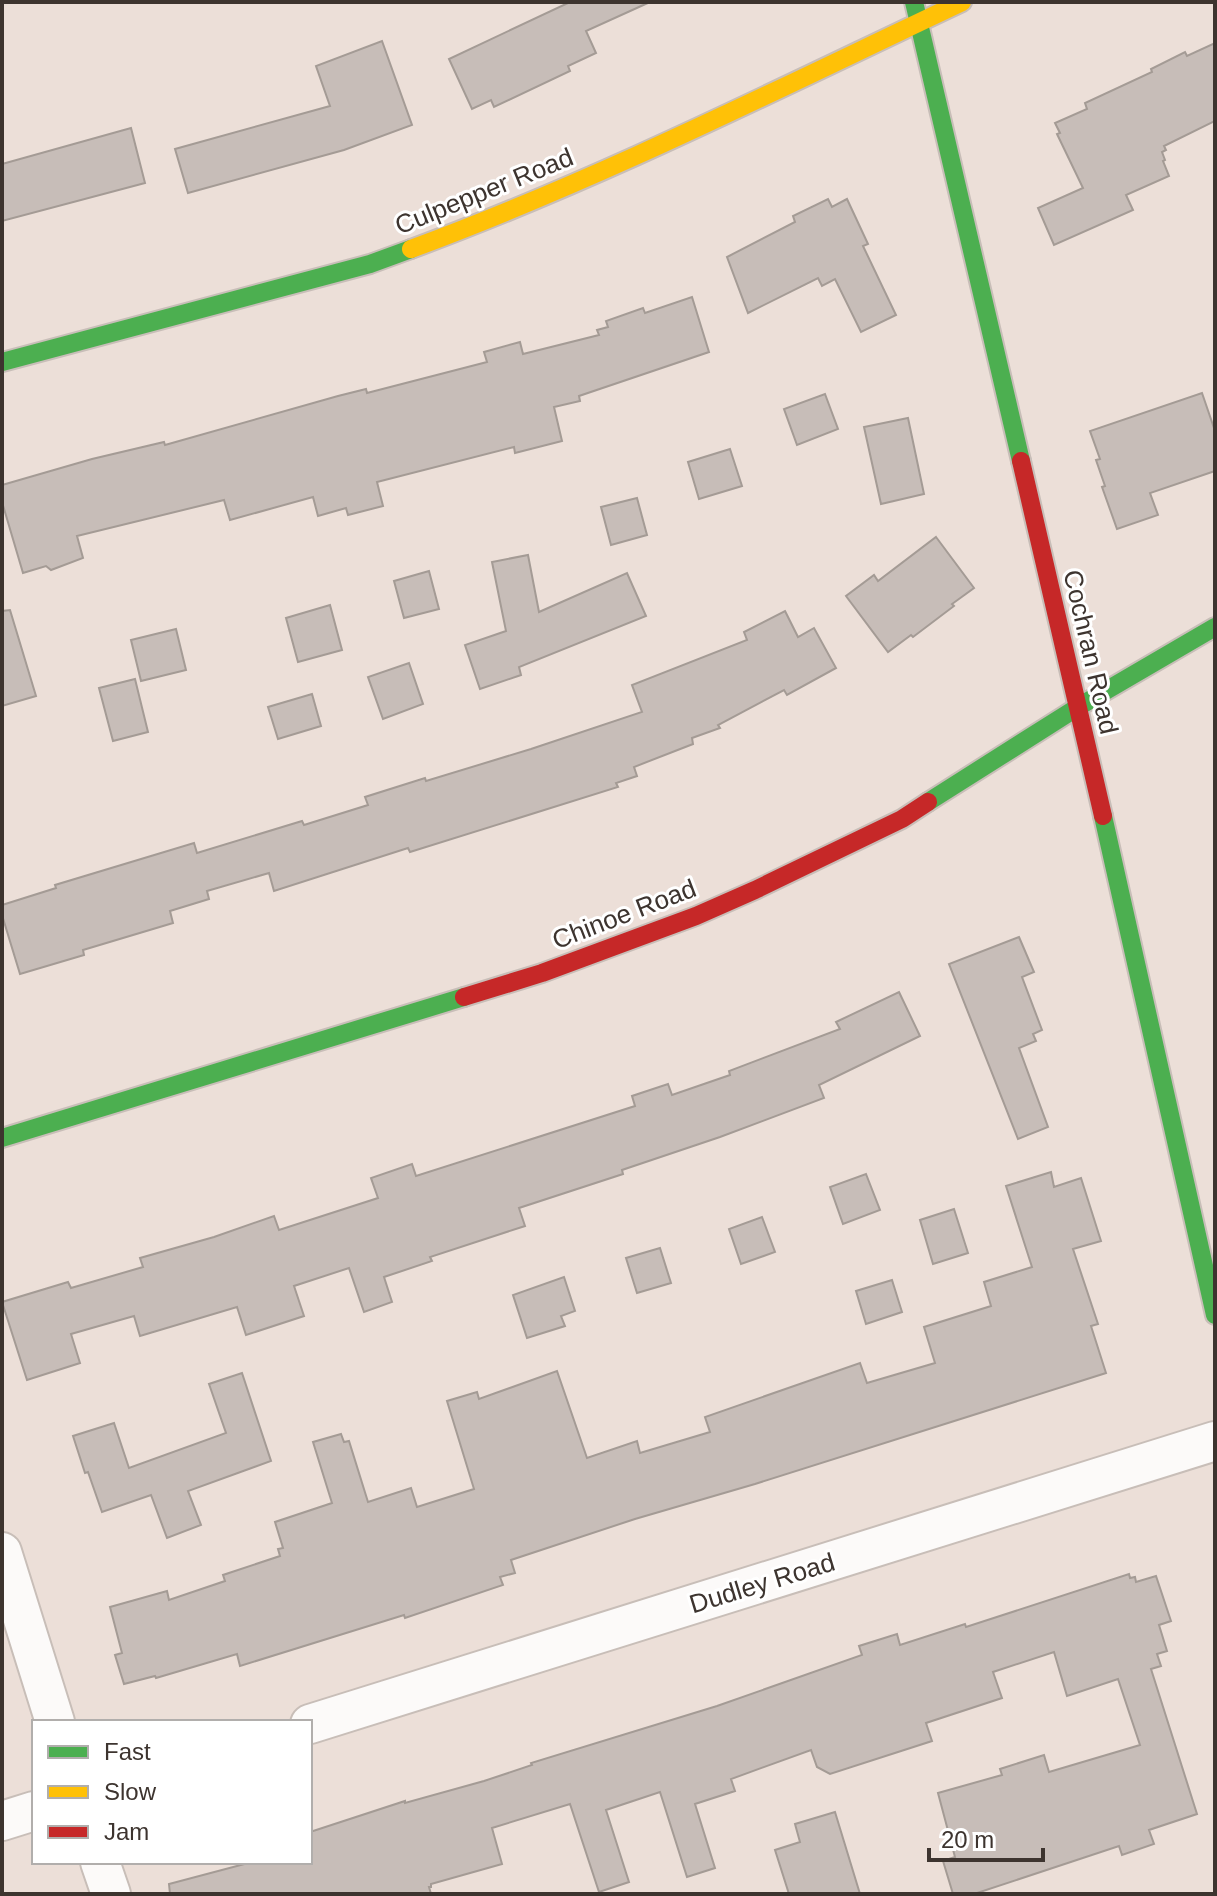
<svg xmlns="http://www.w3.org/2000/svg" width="1217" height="1896" font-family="Helvetica,sans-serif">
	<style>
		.building { fill: #c7bdb8; stroke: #a49b95; stroke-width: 2 }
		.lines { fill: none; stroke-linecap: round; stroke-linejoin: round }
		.street-casing { stroke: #c8beb8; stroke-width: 42 }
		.fast-casing { stroke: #c8beb8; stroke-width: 22 }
		.slow-casing { stroke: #c8beb8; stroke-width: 22 }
		.jam-casing { stroke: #c8beb8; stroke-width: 22 }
		.street { stroke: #fcfaf9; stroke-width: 38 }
		.fast { stroke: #4caf50; stroke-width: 18 }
		.slow { stroke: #ffc107; stroke-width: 18 }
		.jam { stroke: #c62828; stroke-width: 18 }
		.labels { text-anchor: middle; stroke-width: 6; stroke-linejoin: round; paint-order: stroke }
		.street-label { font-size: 26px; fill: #3d342f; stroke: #fff }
	</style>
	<rect width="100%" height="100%" fill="#ecdfd8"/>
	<!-- building -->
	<g class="building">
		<polygon points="570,2 650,2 586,31 596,53 568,66 570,71 494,107 491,100 472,109 449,59"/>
		<polygon points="382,41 412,125 344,150 188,193 175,149 330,106 316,66"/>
		<polygon points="1215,43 1215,121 1164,146 1166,150 1162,152 1165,160 1163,161 1169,176 1126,195 1133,210 1054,245 1038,208 1083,188 1057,134 1060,133 1055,123 1087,109 1085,103 1152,72 1151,69 1185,52 1187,56"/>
		<polygon points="131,128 145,183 2,221 2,164"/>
		<polygon points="828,199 832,207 847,199 868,244 863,246 896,315 861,332 835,279 822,286 818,278 748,313 727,257 795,222 793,216"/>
		<polygon points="692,297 709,352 579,396 580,401 554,407 562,441 515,453 514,447 377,482 383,506 348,515 346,508 318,516 313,497 230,520 224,500 77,536 83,558 51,570 46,566 23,573 2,502 2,485 92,459 164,442 165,445 338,396 366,389 367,393 487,362 484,352 520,342 523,354 599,335 597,330 608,327 606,321 643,308 645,313"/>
		<polygon points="1202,393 1215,431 1215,471 1150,493 1158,515 1117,529 1102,487 1105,486 1096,460 1100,459 1090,431"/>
		<polygon points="825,394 838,429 797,445 784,409"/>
		<polygon points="908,418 924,494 881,504 864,427"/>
		<polygon points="730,449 742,486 699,499 688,462"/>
		<polygon points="637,498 647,535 611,545 601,507"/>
		<polygon points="936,537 974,588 952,604 954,606 913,637 911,635 888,652 846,596 874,575 878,581"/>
		<polygon points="528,555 539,612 627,573 646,616 519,667 521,675 480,689 465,645 506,631 492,562"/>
		<polygon points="429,571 439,609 404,618 394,581"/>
		<polygon points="330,605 342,650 298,662 286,618"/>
		<polygon points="10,610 36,696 2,706 2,611"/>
		<polygon points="785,611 798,637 814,628 836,668 787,695 784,690 718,725 720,728 692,738 693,744 634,767 637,776 616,783 618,787 410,852 408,848 274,891 269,873 207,891 209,899 170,911 173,923 83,950 84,955 20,974 2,915 2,905 56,888 55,885 194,843 197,853 302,821 304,825 368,805 365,797 425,778 426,781 531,749 642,712 632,685 747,640 744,632"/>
		<polygon points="176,629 186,670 141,681 131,640"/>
		<polygon points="409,663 423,704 383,719 368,677"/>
		<polygon points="135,679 148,732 113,741 99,688"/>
		<polygon points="312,694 321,726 278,739 268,707"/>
		<polygon points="1019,937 1034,972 1022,977 1042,1030 1033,1034 1036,1041 1019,1048 1048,1127 1018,1139 949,964"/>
		<polygon points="899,992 920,1036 819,1085 824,1098 720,1137 622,1170 623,1174 519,1208 525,1226 430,1257 432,1261 384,1277 392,1302 364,1312 349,1268 294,1286 304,1316 246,1335 237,1307 140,1336 134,1316 71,1334 80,1363 27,1380 2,1302 68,1282 71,1288 143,1267 140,1258 214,1237 274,1216 279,1230 378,1198 371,1178 412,1164 416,1176 635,1106 632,1096 668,1084 672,1095 730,1075 729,1071 840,1029 836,1022"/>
		<polygon points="1051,1172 1054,1187 1081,1178 1101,1241 1073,1249 1098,1324 1091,1326 1106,1373 755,1484 635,1519 511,1560 515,1573 500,1577 503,1585 405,1618 404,1615 240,1666 237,1654 156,1678 155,1676 124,1684 115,1655 122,1653 110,1607 167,1591 169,1600 225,1581 223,1575 280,1556 278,1549 283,1548 275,1522 332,1503 313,1442 341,1434 344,1442 349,1441 368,1502 411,1488 417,1507 474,1489 447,1401 477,1392 479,1399 557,1371 587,1458 637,1441 640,1453 710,1432 705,1417 860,1363 867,1383 935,1363 924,1327 991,1306 984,1282 1032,1267 1006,1186"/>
		<polygon points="866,1174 880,1210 843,1224 830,1187"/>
		<polygon points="954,1209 968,1253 933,1264 920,1220"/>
		<polygon points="762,1217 775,1252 741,1264 729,1229"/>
		<polygon points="660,1248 671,1283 637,1293 626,1258"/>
		<polygon points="564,1277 575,1311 561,1316 565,1326 527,1338 513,1295"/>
		<polygon points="892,1280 902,1312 866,1324 856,1291"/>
		<polygon points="242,1373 271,1461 188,1491 201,1525 167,1538 151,1495 102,1512 88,1472 85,1473 73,1436 114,1423 129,1468 226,1433 209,1384"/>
		<polygon points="1129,1574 1130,1578 1135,1577 1136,1582 1156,1576 1171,1621 1159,1625 1167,1651 1157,1654 1161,1666 1151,1669 1197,1814 1149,1830 1154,1844 1122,1855 1119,1846 974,1894 953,1894 943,1861 955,1857 938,1793 1002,1775 1000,1769 1044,1755 1049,1772 1140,1745 1118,1679 1067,1696 1054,1652 993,1672 1002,1698 926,1723 932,1741 830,1774 817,1767 811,1750 731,1779 735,1791 695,1804 715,1868 687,1877 660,1792 606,1810 629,1882 599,1892 570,1804 492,1828 502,1864 431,1884 431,1887 429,1887 431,1894 170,1894 169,1884 252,1862 310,1862 310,1832 405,1801 405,1803 484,1781 532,1765 531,1763 717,1706 862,1655 859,1646 897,1634 900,1645 965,1624 966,1627"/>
		<polygon points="835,1812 860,1894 789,1894 775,1850 800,1842 795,1824"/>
	</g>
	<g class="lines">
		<defs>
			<g id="street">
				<polyline points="2,1552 55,1722"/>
				<polyline points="310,1724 1215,1441"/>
				<polyline points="2,1821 34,1811"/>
				<polyline points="100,1862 111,1894"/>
			</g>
			<g id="fast">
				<polyline points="914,2 1021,461"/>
				<polyline points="2,362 370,264 411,249"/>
				<polyline points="928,802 1078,707 1215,627"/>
				<polyline points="1103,816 1215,1315"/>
				<polyline points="2,1138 464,997"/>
			</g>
			<path id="slow" d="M411,249C600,179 780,88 962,2"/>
			<g id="jam">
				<polyline points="1021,461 1103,816"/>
				<polyline points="464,997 542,973 696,916 755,890 902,819 928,802"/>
			</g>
		</defs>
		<!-- street casing -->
		<use href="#street" class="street-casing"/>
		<!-- fast casing -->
		<use href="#fast" class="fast-casing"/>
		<!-- slow casing -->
		<use href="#slow" class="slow-casing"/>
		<!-- jam casing -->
		<use href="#jam" class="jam-casing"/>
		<!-- street -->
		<use href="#street" class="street"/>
		<!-- fast -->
		<use href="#fast" class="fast"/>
		<!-- slow -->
		<use href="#slow" class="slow"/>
		<!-- jam -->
		<use href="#jam" class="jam"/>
	</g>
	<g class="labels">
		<!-- street labels -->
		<g class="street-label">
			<text transform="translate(484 191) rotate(-22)" y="9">Culpepper Road</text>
			<text transform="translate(1091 652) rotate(77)" y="9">Cochran Road</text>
			<text transform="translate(624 914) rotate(-21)" y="9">Chinoe Road</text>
			<text transform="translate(762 1583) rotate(-17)" y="9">Dudley Road</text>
		</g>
	</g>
	<!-- border -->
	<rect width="1217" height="1896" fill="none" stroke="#3d342f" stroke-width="8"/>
	<!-- legend -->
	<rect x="32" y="1720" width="280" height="144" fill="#ffffff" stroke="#b1aeac" stroke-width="2"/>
	<rect x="48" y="1746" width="40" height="12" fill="#4caf50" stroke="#b1aeac" stroke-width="2"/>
	<text x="104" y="1760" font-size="24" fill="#3d342f">Fast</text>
	<rect x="48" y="1786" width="40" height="12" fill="#ffc107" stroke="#b1aeac" stroke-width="2"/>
	<text x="104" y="1800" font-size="24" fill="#3d342f">Slow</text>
	<rect x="48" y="1826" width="40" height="12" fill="#c62828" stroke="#b1aeac" stroke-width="2"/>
	<text x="104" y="1840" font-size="24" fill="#3d342f">Jam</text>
	<!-- scale -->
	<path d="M929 1848v12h114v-12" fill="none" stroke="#3d342f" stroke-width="4"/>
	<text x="941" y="1848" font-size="24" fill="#3d342f" stroke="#ffffff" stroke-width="6" paint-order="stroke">20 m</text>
</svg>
